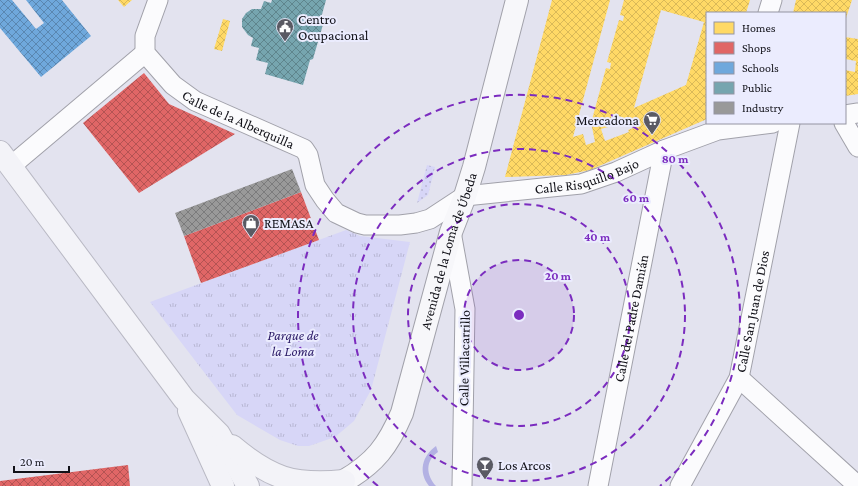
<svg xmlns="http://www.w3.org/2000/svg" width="858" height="486" font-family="'Crimson Pro',serif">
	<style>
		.grass { fill: url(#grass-dots) }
		.park { fill: url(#park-tufts) }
		.water { fill: #b3b1e3 }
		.homes { fill: url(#homes-cross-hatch); fill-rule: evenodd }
		.shops { fill: url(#shops-cross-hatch) }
		.schools { fill: url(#schools-cross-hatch) }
		.public { fill: url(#public-cross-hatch) }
		.industry { fill: url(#industry-cross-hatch) }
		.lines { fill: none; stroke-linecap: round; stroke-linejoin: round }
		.street-casing { stroke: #a1a1aa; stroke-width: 21 }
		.secondary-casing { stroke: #a1a1aa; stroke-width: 24 }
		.primary-casing { stroke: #b9b9c4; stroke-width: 24 }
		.street { stroke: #fbfbfd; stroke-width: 19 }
		.secondary { stroke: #f7f7fa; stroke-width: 22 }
		.primary { stroke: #f3f3f8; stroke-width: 22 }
		.ring { fill: none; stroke: #7b2cbf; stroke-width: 2; stroke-dasharray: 7 5 }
		.labels { text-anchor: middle; stroke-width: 4; stroke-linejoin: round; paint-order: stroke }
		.poi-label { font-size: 14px; fill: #111118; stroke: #ebecfe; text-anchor: start }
		.street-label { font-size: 14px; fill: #111118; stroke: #ebecfe }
		.park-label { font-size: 14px; font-style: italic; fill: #2b1b67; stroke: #ebecfe }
		.centre { fill: #7b2cbf; stroke: #ebecfe; stroke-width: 2 }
		.ring-label { font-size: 12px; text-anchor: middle; font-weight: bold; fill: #7b2cbf; stroke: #ebecfe; stroke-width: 4; stroke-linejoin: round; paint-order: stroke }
	</style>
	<defs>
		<pattern id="grass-dots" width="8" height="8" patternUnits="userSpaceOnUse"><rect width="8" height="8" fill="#d7d6f7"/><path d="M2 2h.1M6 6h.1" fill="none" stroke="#b8b7d3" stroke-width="1.8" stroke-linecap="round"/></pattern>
		<pattern id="park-tufts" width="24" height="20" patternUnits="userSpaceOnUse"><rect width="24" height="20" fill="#d7d6f7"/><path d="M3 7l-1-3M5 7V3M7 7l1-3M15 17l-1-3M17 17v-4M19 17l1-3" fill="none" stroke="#b8b7d3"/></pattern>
		<pattern id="homes-cross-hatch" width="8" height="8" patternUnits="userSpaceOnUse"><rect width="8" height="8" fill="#ffd966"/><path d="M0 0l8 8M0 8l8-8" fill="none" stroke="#dab958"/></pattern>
		<pattern id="shops-cross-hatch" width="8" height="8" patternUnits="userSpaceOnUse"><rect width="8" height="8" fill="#e06666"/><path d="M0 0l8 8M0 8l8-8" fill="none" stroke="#b45353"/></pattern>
		<pattern id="schools-cross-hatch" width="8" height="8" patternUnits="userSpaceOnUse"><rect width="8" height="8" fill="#6fa8dc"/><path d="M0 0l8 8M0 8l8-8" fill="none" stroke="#5a87b1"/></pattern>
		<pattern id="public-cross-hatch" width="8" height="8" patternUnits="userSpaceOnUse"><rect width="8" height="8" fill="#76a5af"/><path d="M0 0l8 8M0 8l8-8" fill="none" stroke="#5f858d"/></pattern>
		<pattern id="industry-cross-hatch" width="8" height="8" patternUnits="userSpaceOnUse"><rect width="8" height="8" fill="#999"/><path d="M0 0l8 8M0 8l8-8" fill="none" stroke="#7b7b7c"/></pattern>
	</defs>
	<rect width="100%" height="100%" fill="#e3e3ef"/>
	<!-- grass -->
	<polygon class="grass" points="427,165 435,167 428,195 417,203"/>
	<!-- park -->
	<polygon class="park" points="346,230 360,236 410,242 371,390 354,421 335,437 309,446 298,446 280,440 237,415 150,302"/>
	<!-- water -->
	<path class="water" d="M436,446L438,452C425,461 426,475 436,486H429C418,472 422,456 436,446Z"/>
	<!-- homes -->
	<g class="homes">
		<polygon points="118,0 132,0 124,7"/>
		<path d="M552,0H610L573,137L583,134L586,145L595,142L592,127H590L606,68L610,69L611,63L607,62L619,20L623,21L624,16L620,15L624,0H750L746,13H707V119L590,170L566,175L505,177ZM661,10L704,22L686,85L634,108ZM612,114L622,117L620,124L636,119L639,126L628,130L629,132L605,141L601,129L608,127Z"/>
		<polygon points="796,0 852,0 845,21 845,13 793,13"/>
		<polygon points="223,19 230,21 222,51 214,49"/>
		<polygon points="845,37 858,39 858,94 845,96 845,70 855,72 856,61 845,59"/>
	</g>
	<!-- shops -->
	<g class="shops">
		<polygon points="144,73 169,104 235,134 139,193 83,123"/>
		<polygon points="301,192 319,240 201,283 184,236"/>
		<polygon points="128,465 130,486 0,486 0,481"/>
	</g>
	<!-- schools -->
	<polygon class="schools" points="0,0 12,0 36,29 44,23 26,0 62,0 91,36 41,77 0,28"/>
	<!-- public -->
	<polygon class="public" points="272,0 326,0 321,18 324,21 313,59 310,60 303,85 265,74 268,63 256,60 259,48 251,46 253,38 248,35 242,27 242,19 246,13 252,9 261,9 264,1 271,3"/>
	<!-- industry -->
	<polygon class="industry" points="292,169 301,192 184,236 175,213"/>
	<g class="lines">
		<defs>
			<g id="street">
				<path id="s1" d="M158,0L145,36V53L173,85L195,101L304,149L308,155L315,185L325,200L336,213L357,223L365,225H400L416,223L430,219L465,196L581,184L616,172L664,150L718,130L773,123"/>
				<polyline points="768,13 772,0"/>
				<polyline points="845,115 858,113"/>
				<polyline points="844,123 858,147"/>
				<polyline points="11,166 145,53"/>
				<polyline points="451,232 465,309 462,486"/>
				<polyline points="739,378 858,486"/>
				<path id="s2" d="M598,486L664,150"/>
				<path id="s3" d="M680,486L739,378L790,123"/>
			</g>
			<g id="secondary">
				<path id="s4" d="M344,481C375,463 388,446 402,413L451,232L465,196L474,167L517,0"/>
			</g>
			<g id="primary">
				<polyline points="0,152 184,399 219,434 248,486"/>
				<polyline points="189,411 223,486"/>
				<path d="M232,446C270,478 293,486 344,481"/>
			</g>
		</defs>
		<!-- street casing -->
		<use href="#street" class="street-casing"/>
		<!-- secondary casing -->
		<use href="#secondary" class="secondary-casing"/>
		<!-- primary casing -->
		<use href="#primary" class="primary-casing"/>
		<!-- street -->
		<use href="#street" class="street"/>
		<!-- secondary -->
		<use href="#secondary" class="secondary"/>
		<!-- primary -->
		<use href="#primary" class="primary"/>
	</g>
	<!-- distance rings -->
	<circle cx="519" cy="315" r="55" fill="#7b2cbf" fill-opacity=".12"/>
	<g class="ring">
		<circle cx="519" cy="315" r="55"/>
		<circle cx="519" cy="315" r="111"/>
		<circle cx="519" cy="315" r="166"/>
		<path d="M378 486A221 221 0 1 1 660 486"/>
	</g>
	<!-- icons -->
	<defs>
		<symbol id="civic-pin" viewBox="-11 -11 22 30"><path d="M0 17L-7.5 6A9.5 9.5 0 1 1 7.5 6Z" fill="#5a5a63" stroke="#ebecfe"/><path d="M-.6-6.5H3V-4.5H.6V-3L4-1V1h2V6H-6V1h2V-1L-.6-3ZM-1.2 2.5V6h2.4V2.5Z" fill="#fff"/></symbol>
		<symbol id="supermarket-pin" viewBox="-11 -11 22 30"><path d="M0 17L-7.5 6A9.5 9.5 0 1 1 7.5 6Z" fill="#5a5a63" stroke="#ebecfe"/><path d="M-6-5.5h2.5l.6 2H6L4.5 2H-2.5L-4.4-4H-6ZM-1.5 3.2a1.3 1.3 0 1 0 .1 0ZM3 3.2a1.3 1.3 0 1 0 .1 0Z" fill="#fff"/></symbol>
		<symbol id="shop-pin" viewBox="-11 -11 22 30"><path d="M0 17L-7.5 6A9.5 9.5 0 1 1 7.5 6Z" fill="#5a5a63" stroke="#ebecfe"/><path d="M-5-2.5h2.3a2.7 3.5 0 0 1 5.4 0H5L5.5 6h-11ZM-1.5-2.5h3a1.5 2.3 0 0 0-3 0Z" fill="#fff"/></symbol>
		<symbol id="bar-pin" viewBox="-11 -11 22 30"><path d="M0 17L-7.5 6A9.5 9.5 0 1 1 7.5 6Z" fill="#5a5a63" stroke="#ebecfe"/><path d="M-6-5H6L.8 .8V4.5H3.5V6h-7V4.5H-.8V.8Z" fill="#fff"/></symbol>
	</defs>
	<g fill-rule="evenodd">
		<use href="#civic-pin" x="275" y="17" width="20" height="27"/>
		<use href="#supermarket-pin" x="642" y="110" width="20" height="27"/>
		<use href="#shop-pin" x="241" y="213" width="20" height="27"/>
		<use href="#bar-pin" x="475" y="455" width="20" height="27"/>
	</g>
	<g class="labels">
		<!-- poi labels -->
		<g class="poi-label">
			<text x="298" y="24">Centro<tspan x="298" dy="16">Ocupacional</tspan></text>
			<text x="639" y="125" text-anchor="end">Mercadona</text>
			<text x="264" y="228">REMASA</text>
			<text x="498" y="470">Los Arcos</text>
		</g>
		<!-- street labels -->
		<g class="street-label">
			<text dy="5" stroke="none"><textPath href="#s1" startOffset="172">Calle de la Alberquilla</textPath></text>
			<text dy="5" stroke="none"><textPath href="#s1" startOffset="580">Calle Risquillo Bajo</textPath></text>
			<text dy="5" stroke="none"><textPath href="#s4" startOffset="260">Avenida de la Loma de Úbeda</textPath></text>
			<text dy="5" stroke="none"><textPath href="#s3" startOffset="191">Calle San Juan de Dios</textPath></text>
			<text dy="5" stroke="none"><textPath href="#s2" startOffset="171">Calle del Padre Damián</textPath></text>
			<text transform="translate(464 358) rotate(-89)" y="5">Calle Villacarrillo</text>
		</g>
		<!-- park labels -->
		<g class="park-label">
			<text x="293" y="340">Parque de<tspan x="293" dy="16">la Loma</tspan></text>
		</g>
	</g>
	<circle cx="519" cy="315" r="6" class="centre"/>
	<g class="ring-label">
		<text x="675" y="163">80 m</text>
		<text x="636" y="202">60 m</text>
		<text x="597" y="241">40 m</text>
		<text x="558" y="280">20 m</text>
	</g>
	<!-- legend -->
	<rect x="706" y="12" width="140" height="112" fill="#ebecfe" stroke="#9494a2"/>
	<rect x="714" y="22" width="20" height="12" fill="#ffd966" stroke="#9494a2"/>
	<text x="742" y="32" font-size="12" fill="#111118">Homes</text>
	<rect x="714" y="42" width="20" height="12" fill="#e06666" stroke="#9494a2"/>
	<text x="742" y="52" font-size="12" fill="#111118">Shops</text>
	<rect x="714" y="62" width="20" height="12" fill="#6fa8dc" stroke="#9494a2"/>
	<text x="742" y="72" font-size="12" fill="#111118">Schools</text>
	<rect x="714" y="82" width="20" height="12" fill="#76a5af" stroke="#9494a2"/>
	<text x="742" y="92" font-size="12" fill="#111118">Public</text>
	<rect x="714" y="102" width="20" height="12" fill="#999999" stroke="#9494a2"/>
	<text x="742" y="112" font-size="12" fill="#111118">Industry</text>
	<!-- scale -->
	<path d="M14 466v6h55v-6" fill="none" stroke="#111118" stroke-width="2"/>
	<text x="20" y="466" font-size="12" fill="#111118" stroke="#ebecfe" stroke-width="3" paint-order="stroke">20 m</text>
</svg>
